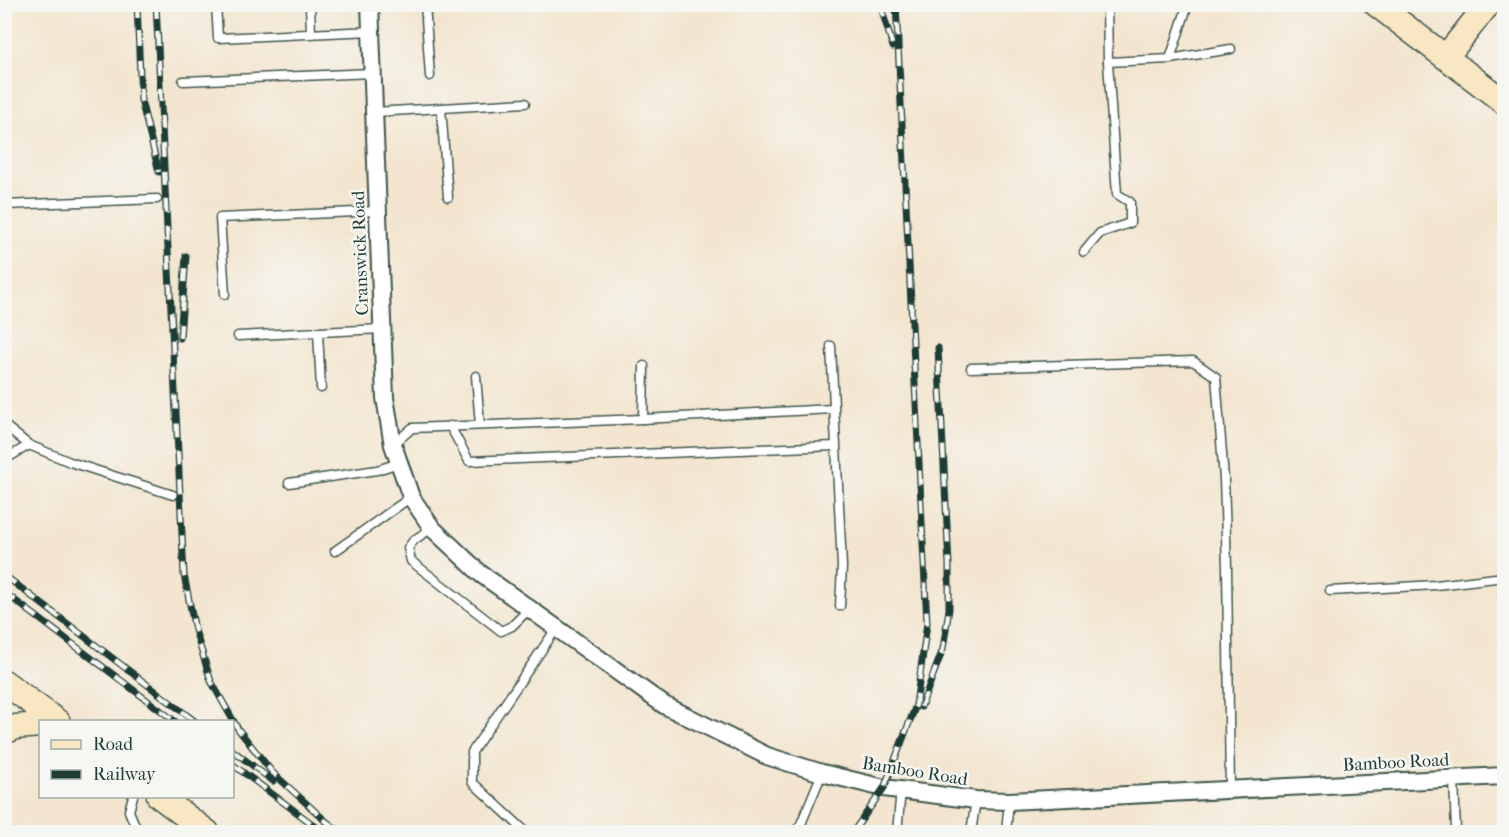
<svg xmlns="http://www.w3.org/2000/svg" width="1509" height="837" font-family="'IM FELL French Canon',serif">
	<style>
		.lines { fill: none; stroke-linecap: round; stroke-linejoin: round }
		.lane-casing { stroke: #3f564b; stroke-width: 11 }
		.street-casing { stroke: #3f564b; stroke-width: 20 }
		.secondary-casing { stroke: #3f564b; stroke-width: 27 }
		.lane { stroke: #fff; stroke-width: 8 }
		.street { stroke: #fff; stroke-width: 16 }
		.secondary { stroke: #f9e7c3; stroke-width: 24 }
		.rail-casing { stroke: #1f3d34; stroke-width: 7 }
		.rail { stroke: #f6f6f2; stroke-width: 4.5; stroke-dasharray: 14; stroke-linecap: butt }
		.labels { text-anchor: middle; stroke-width: 5; stroke-linejoin: round; paint-order: stroke }
		.street-label { font-size: 18px; fill: #1f3d34; stroke: #f6f6f2 }
	</style>
	<rect width="100%" height="100%" fill="#f6f6f2"/>
	<filter id="ink" filterUnits="userSpaceOnUse"><feTurbulence type="fractalNoise" baseFrequency=".0167" numOctaves="2"/><feDisplacementMap in="SourceGraphic" scale="12" xChannelSelector="R" yChannelSelector="G"/><feConvolveMatrix kernelMatrix="1 2 1 2 8 2 1 2 1" color-interpolation-filters="sRGB"/></filter>
	<filter id="wash" filterUnits="userSpaceOnUse"><feTurbulence type="fractalNoise" baseFrequency=".008" numOctaves="4" result="noise"/><feDisplacementMap in="SourceGraphic" scale="24" xChannelSelector="R" yChannelSelector="G"/><feGaussianBlur stdDeviation="1.35" result="paint"/><feColorMatrix in="noise" values="0 0 0 0 0 0 0 0 0 0 0 0 0 0 0 0 0 1.4 0 .05"/><feComposite in="paint" operator="in"/></filter>
	<g filter="url(#wash)">
		<rect width="100%" height="100%" fill="#f3e5cf"/>
	</g>
	<g filter="url(#ink)">
		<g class="lines">
			<defs>
				<g id="lane">
					<polyline points="216,4 218,38 372,31"/>
					<polyline points="310,4 311,34"/>
					<polyline points="425,4 430,76"/>
					<polyline points="1170,59 1188,4"/>
					<polyline points="1108,62 1170,59 1231,49"/>
					<polyline points="183,81 373,73"/>
					<polyline points="441,108 448,197"/>
					<polyline points="375,112 525,103"/>
					<polyline points="4,205 157,199"/>
					<polyline points="1084,252 1100,233 1130,223 1130,202 1117,194 1108,62 1107,4"/>
					<polyline points="225,294 220,218 378,211"/>
					<polyline points="318,332 321,388"/>
					<polyline points="238,336 382,329"/>
					<polyline points="831,346 842,566 840,606"/>
					<polyline points="971,368 1193,361 1216,377 1224,479 1227,566 1230,791"/>
					<polyline points="476,376 480,425"/>
					<polyline points="643,419 644,366"/>
					<polyline points="4,425 29,445"/>
					<polyline points="450,426 469,461 835,446"/>
					<polyline points="393,445 412,428 643,419 833,409"/>
					<polyline points="4,460 29,445 70,462 173,495"/>
					<polyline points="289,483 377,470 399,463"/>
					<polyline points="432,528 414,540 408,548 411,561 501,631 512,626 529,609"/>
					<polyline points="335,551 411,497"/>
					<polyline points="1330,591 1436,585 1504,577"/>
					<polyline points="1454,779 1456,832"/>
					<polyline points="133,796 129,811 137,830 136,832"/>
					<polyline points="526,832 472,782 472,752 556,629"/>
					<polyline points="795,832 801,824 822,773"/>
					<polyline points="897,832 901,790"/>
					<polyline points="971,832 976,800"/>
					<polyline points="1006,832 1009,801"/>
				</g>
				<polyline id="street" points="370,4 385,398 393,445 411,497 432,528 481,574 664,705 767,756 822,773 884,788 976,800 1009,801 1504,776"/>
				<g id="secondary">
					<polyline points="1376,4 1504,102"/>
					<polyline points="1446,57 1488,4"/>
					<polyline points="4,682 58,722"/>
					<polyline points="4,732 16,727 40,725"/>
					<polyline points="159,796 207,832"/>
				</g>
			</defs>
			<!-- lane casing -->
			<use href="#lane" class="lane-casing"/>
			<!-- street casing -->
			<use href="#street" class="street-casing"/>
			<!-- secondary casing -->
			<use href="#secondary" class="secondary-casing"/>
			<!-- lane -->
			<use href="#lane" class="lane"/>
			<!-- street -->
			<use href="#street" class="street"/>
			<!-- secondary -->
			<use href="#secondary" class="secondary"/>
			<defs>
				<g id="rail">
					<polyline points="137,4 141,100 159,172"/>
					<polyline points="156,4 184,575 195,630 211,681 238,729 272,772 329,824"/>
					<polyline points="880,4 893,47"/>
					<polyline points="180,338 186,256"/>
					<polyline points="4,575 196,722"/>
					<polyline points="4,592 176,722"/>
					<polyline points="921,707 943,649 949,609 949,565 938,348"/>
					<polyline points="232,750 273,781"/>
					<polyline points="232,764 323,832"/>
					<polyline points="323,819 341,832"/>
					<polyline points="853,832 884,788 916,705 927,623 896,4"/>
				</g>
			</defs>
			<!-- rail casing -->
			<use href="#rail" class="rail-casing"/>
			<!-- rail -->
			<use href="#rail" class="rail"/>
		</g>
	</g>
	<g class="labels">
		<!-- street labels -->
		<g class="street-label">
			<text transform="translate(360 253) rotate(-92)" y="6">Cranswick Road</text>
			<text transform="translate(1396 762) rotate(-3)" y="6">Bamboo Road</text>
			<text transform="translate(915 771) rotate(9)" y="6">Bamboo Road</text>
		</g>
	</g>
	<!-- margin -->
	<rect width="1509" height="837" fill="none" stroke="#f6f6f2" stroke-width="24"/>
	<!-- legend -->
	<rect x="39" y="720" width="195" height="78" fill="#f6f6f2" stroke="#a0aca6" stroke-width="1.5"/>
	<rect x="51" y="740" width="30" height="9" fill="#f9e7c3" stroke="#a0aca6" stroke-width="1.5"/>
	<text x="93" y="750" font-size="18" fill="#1f3d34">Road</text>
	<rect x="51" y="770" width="30" height="9" fill="#1f3d34" stroke="#a0aca6" stroke-width="1.5"/>
	<text x="93" y="780" font-size="18" fill="#1f3d34">Railway</text>
</svg>
